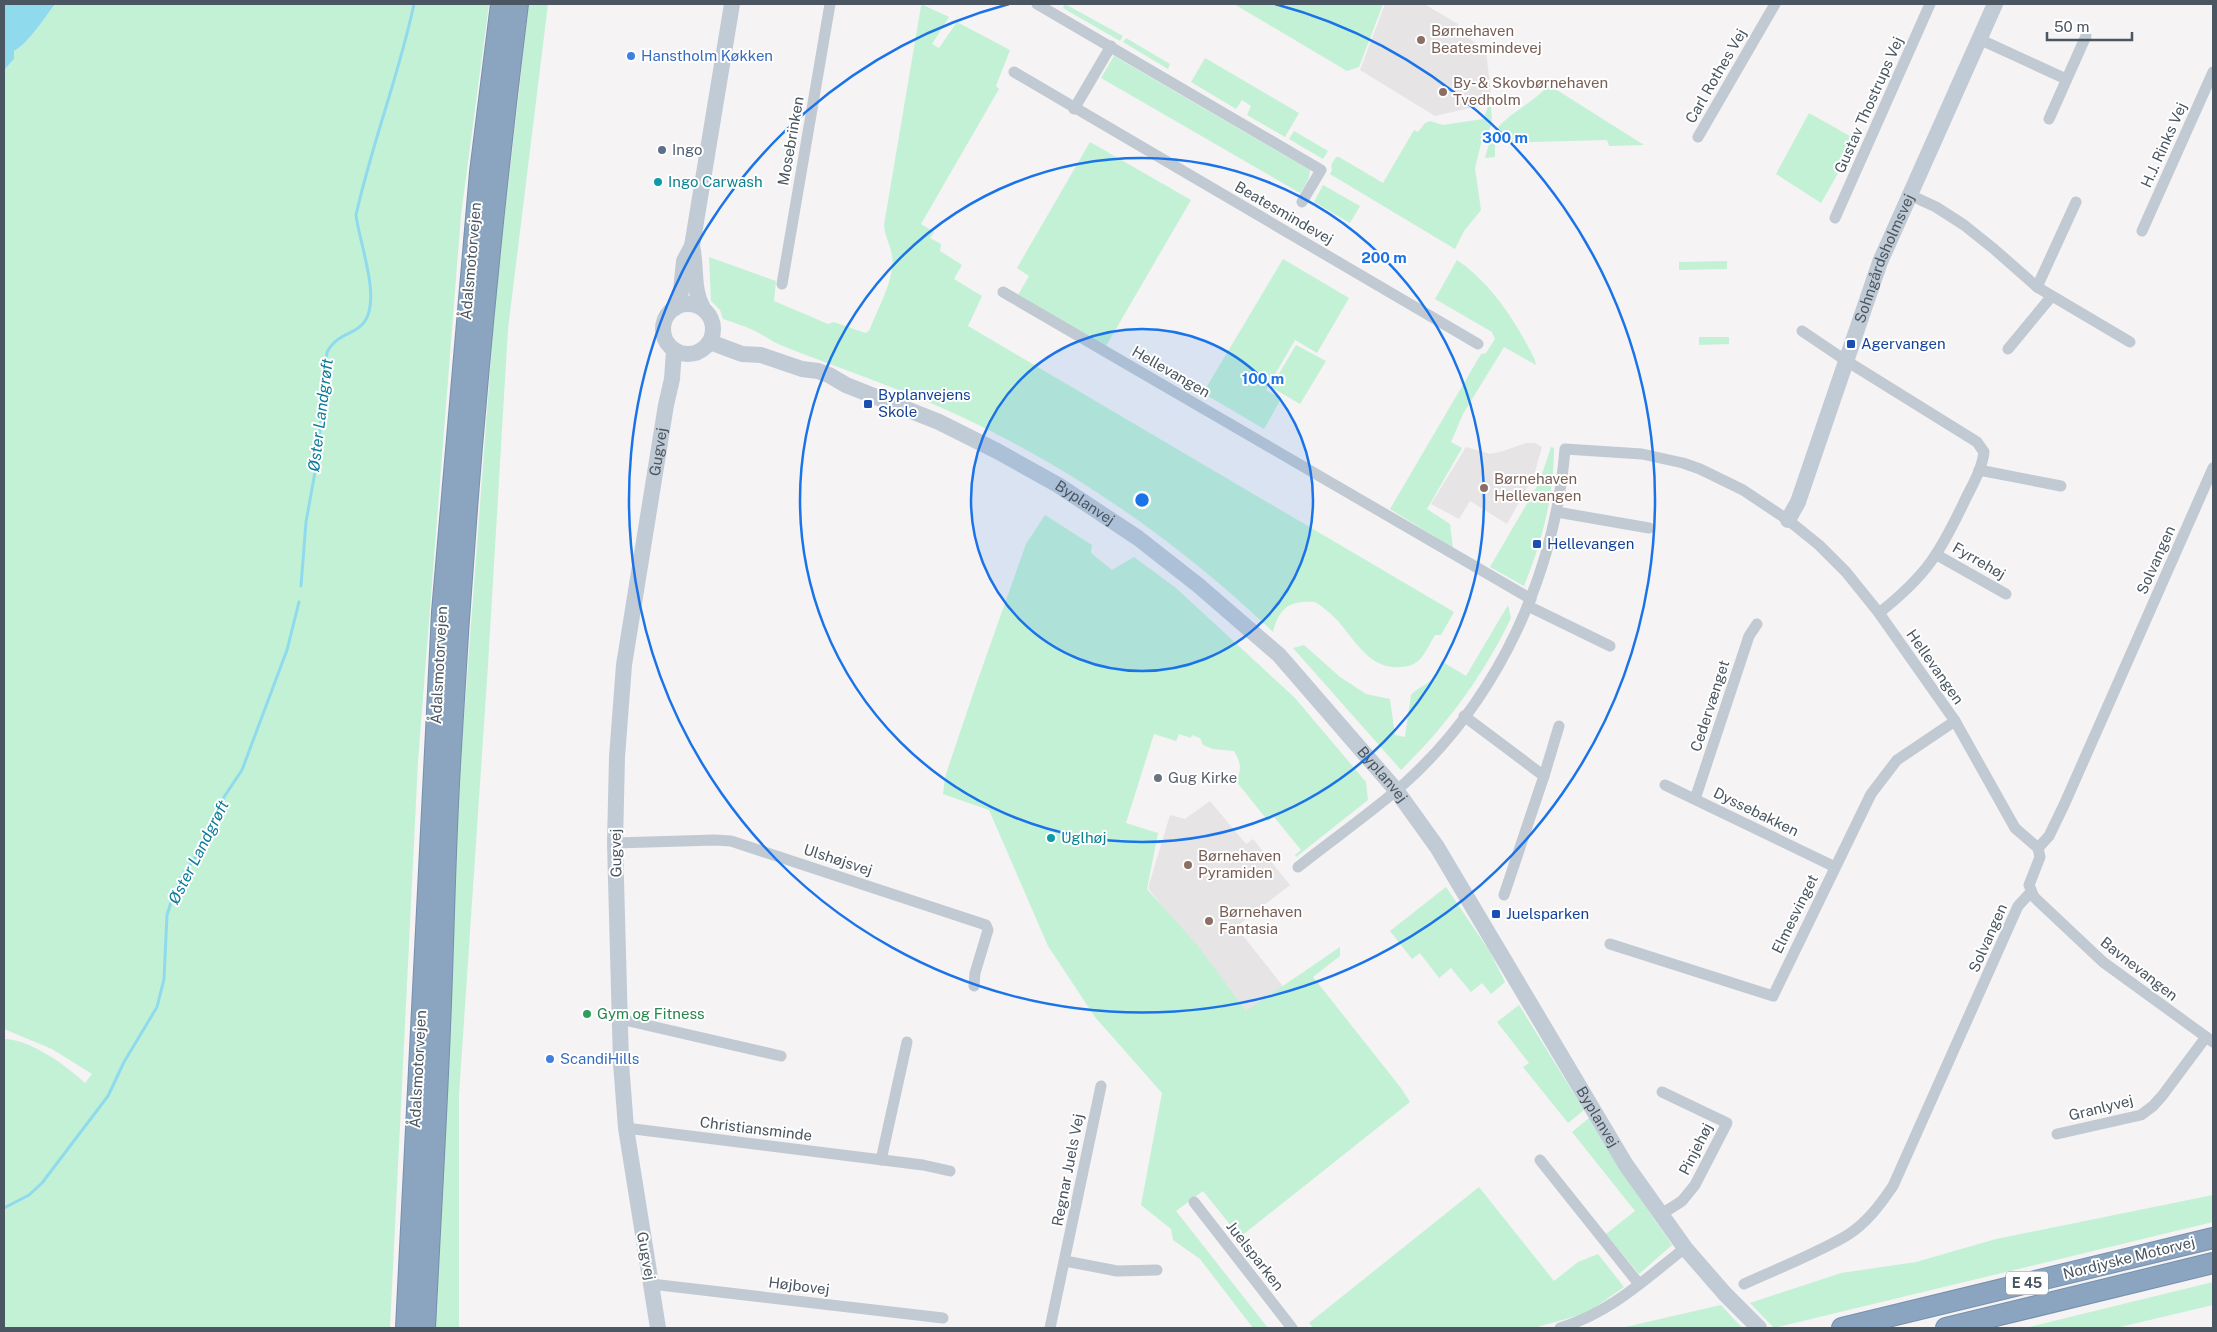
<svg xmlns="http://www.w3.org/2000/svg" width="2217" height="1332" font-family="'Public Sans',sans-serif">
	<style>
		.education { fill: #e6e4e5 }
		.green { fill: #c3f1d5 }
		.water { fill: #90daee }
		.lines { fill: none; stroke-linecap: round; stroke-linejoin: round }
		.stream { stroke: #90daee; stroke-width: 3 }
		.highway-casing { stroke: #7690ad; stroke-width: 22 }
		.street { stroke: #c1cad2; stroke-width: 11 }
		.secondary { stroke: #c1cbd6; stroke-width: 16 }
		.highway { stroke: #8ba5c1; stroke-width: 20 }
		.ring { fill: none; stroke: #1a73e8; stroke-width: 2.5 }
		.education-dot { fill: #8d6e63; stroke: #fff; stroke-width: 2 }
		.shop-dot { fill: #3f7fe0; stroke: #fff; stroke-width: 2 }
		.service-dot { fill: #5c6f8a; stroke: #fff; stroke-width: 2 }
		.culture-dot { fill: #0f9aa8; stroke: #fff; stroke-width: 2 }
		.transit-dot { fill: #1a4fb4; stroke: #fff; stroke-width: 2 }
		.worship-dot { fill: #6b7280; stroke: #fff; stroke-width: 2 }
		.leisure-dot { fill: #2e9e5b; stroke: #fff; stroke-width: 2 }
		.labels { text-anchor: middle; stroke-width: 4; stroke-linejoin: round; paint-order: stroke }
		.shield { fill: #fff; stroke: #808990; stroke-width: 1 }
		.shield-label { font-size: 14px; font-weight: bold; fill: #4a5661 }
		.education-label { font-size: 15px; fill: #785e54; stroke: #fff; text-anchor: start }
		.shop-label { font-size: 15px; fill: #366cbe; stroke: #fff; text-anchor: start }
		.street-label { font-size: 15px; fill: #4a5661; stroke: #fff }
		.service-label { font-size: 15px; fill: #4e5e75; stroke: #fff; text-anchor: start }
		.culture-label { font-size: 15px; fill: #0d838f; stroke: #fff; text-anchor: start }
		.transit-label { font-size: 15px; fill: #164399; stroke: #fff; text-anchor: start }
		.worship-label { font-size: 15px; fill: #5b616d; stroke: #fff; text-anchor: start }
		.leisure-label { font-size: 15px; fill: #27864d; stroke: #fff; text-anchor: start }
		.water-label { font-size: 16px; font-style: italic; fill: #0c7c9b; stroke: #fff }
		.centre { fill: #1a73e8; stroke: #fff; stroke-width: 2.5 }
		.ring-label { font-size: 15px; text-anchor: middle; font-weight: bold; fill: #1a73e8; stroke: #fff; stroke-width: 4; stroke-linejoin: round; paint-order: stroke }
	</style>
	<rect width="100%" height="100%" fill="#f5f3f3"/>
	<!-- education -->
	<g class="education">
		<polygon points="1385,4 1424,4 1458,24 1457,29 1486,51 1492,103 1435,116 1360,70"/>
		<polygon points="1526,443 1535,443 1542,447 1534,475 1507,524 1470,501 1459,519 1431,504 1466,447 1490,454 1500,452"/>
		<polygon points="1210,801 1246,844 1253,839 1290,885 1236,927 1286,990 1247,1012 1148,888 1170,815 1185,819"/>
	</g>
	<!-- green -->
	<g class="green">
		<path d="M55,4H489L461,215L418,761L390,1328H4V1039C30,1039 67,1066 85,1083L92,1074L52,1049L4,1029V70L14,59V51C27,45 46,16 55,4Z"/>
		<polygon points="529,4 548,4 508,329 488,665 459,1095 459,1328 435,1328 458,798 496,292"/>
		<polygon points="1065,4 1123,36 1120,41 1063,8"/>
		<polygon points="1234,4 1383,4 1359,67 1347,71"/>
		<path d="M923,5L949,17L932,44L939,48L957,22L1010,50L996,86L999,89L921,224L934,232L930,238L941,244L940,251L962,265L954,279L982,296L968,326L1454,612L1441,635H1435C1430,643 1425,655 1418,661C1413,665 1407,667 1400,667C1369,670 1354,638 1336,619C1329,612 1323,607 1315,602C1289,600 1279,608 1273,632C1183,546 1077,471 964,418C903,389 840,369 778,344C770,340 763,335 755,331C745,326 734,323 723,319L720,310L711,301L709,257L776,281L774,301L828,324L834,322L865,333L869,331C877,310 896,277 892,255C890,245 885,236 884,225L921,6Z"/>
		<polygon points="1126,38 1170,64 1168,69 1123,42"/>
		<path d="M1114,56L1310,170C1310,179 1305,186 1300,193L1101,78Z"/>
		<polygon points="1205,58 1299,113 1285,137 1247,115 1251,106 1242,100 1236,109 1191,82"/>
		<path d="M1549,85L1644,145L1609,146L1607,140L1495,143V157L1486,158L1485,157C1488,149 1490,138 1495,131C1510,112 1533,103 1549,85Z"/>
		<polygon points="1489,105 1491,106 1492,124 1481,144 1475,168 1481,210 1464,231 1455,249 1330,174 1332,170 1331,165 1336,157 1339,157 1383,183 1414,130 1418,132 1425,123 1430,121 1443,125 1483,119"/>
		<polygon points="1809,113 1857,140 1821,203 1776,174"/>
		<polygon points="1294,131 1328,151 1323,159 1289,139"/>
		<polygon points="1090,142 1191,200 1106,346 1018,295 1029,276 1017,268"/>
		<polygon points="1323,185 1360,206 1350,223 1314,202"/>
		<polygon points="1283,259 1349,298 1317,353 1295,340 1266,390 1281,399 1264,429 1203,393"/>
		<path d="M1457,260C1493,285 1516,322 1535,360L1536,365L1504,347L1463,414L1451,442L1462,448L1427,509L1450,524L1453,548L1390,509L1481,354L1486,353L1495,339L1492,332L1435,299Z"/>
		<polygon points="1727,261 1727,269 1679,270 1679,262"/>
		<polygon points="1699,337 1729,337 1729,344 1699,345"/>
		<polygon points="1296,345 1326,361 1300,404 1271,387"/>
		<path d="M1551,447L1554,448C1554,496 1542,542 1524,586L1490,567L1539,483Z"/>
		<path d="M1045,515L1092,545L1091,553L1112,570L1134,557L1176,588L1295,698L1366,782L1368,800L1296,857L1295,855L1301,850L1274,817L1268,821L1236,781C1242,770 1241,762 1234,751L1213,749L1203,745L1200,738L1192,735L1191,738L1179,734L1176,741L1154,734L1126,823L1158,833L1147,889L1198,946L1246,1011L1340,947V956L1313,977L1401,1088L1410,1102L1240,1237L1203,1191L1176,1211L1268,1328H1253L1200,1259L1173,1240L1171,1229L1141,1205L1162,1093L1095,1017L1048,946L989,810L943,794L945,777L976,685L1026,544Z"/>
		<path d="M1508,605L1511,618C1483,676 1447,725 1401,770L1293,648L1304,645L1340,677L1366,694L1390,699L1395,735L1405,737L1411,695C1420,684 1439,684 1441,661L1466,676Z"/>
		<polygon points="1446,887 1490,952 1505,982 1491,994 1482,983 1471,992 1451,968 1439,978 1420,953 1412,959 1390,931"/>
		<polygon points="1519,1005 1584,1110 1568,1123 1523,1067 1529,1063 1497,1022"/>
		<polygon points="1589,1118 1623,1174 1672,1245 1639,1274 1606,1234 1635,1211 1572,1132"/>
		<polygon points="1479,1187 1554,1281 1578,1262 1598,1254 1624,1287 1587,1313 1534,1328 1313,1328 1309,1323"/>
		<polygon points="2213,1195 2213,1222 1774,1328 1750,1303 1841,1273 1916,1262 1996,1239"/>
		<polygon points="2213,1282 2213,1305 2116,1328 2025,1328"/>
		<polygon points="1721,1305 1742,1328 1621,1328"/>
	</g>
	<!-- water -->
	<path class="water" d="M4,4H55C46,16 27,45 14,51V59L4,70Z"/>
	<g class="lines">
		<!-- stream -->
		<g class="stream">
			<path d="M301,586L306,522L317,461L327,352C339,331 355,336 365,321C381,297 359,242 356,215C372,143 399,75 414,4"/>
			<polyline points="4,1208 29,1195 42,1183 108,1096 124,1062 157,1007 164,979 167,915 174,893 184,873 202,848 224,797 242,770 287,650 299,602"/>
		</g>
		<defs>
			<g id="highway">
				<polyline points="406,1328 442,612 480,172 501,4"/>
				<path d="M425,1328C430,1228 436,1128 440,1028C444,935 445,841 451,748C465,500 487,251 518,4"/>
				<polyline points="1842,1328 2213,1238"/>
				<polyline points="1946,1328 2213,1263"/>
			</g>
		</defs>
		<!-- highway casing -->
		<use href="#highway" class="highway-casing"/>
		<!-- street -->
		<g class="street">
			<polyline points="1037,4 1321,170 1302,202"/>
			<polyline points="1979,39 2066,79"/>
			<polyline points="1014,72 1478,344"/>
			<polyline points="1074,109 1111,46"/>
			<polyline points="2049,119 2086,36"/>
			<polyline points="1698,137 1775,4"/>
			<polyline points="1910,195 1936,207 1964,225 1994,249 2037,287 2130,342"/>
			<polyline points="1835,218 1930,4"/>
			<polyline points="2142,231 2213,72"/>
			<polyline points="782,284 830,4"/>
			<polyline points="2037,287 2076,202"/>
			<polyline points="1003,292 1531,599"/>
			<path d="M1802,331L1845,360L1977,442L1984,452C1982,469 1973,484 1966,498C1940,553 1927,575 1879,613"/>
			<polyline points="2008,349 2051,297"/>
			<polyline points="1979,470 2061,486"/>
			<polyline points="1557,512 1649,528"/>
			<polyline points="1937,555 2006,594"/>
			<polyline points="1528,606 1610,646"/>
			<polyline points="1464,716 1544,776 1504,895"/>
			<polyline points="1544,776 1559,726"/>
			<polyline points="1665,785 1835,867"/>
			<polyline points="1695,799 1749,636 1757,624"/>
			<polyline points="615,843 715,840 731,841 986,925 988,930 975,973 974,986"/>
			<polyline points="2038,848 2049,836 2064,805 2213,468"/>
			<polyline points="2038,848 2040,857 2029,885 2034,897 2103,962 2213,1042"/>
			<path d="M1298,867C1333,839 1371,813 1405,783C1499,698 1555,574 1565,449L1642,454L1683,463L1700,469L1743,490L1788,520L1819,545L1846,572L1879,613L1955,721L2015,828L2038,848"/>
			<polyline points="1610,944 1773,996 1871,794 1897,760 1955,721"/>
			<polyline points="620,1019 781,1056"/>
			<polyline points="626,1128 923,1165 950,1171"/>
			<polyline points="2057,1134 2141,1115 2153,1106 2162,1096 2206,1037"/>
			<polyline points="881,1160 907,1042"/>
			<polyline points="1540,1160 1639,1284"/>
			<polyline points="1194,1202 1292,1328"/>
			<polyline points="1660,1215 1682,1201 1695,1185 1727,1123 1662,1092"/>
			<polyline points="1065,1261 1117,1271 1157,1270"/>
			<polyline points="651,1284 943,1318"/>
			<path d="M1744,1284C1777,1269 1815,1254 1846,1236C1866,1224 1880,1205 1893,1186L2018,906L2031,892"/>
			<polyline points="1050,1328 1101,1086"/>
			<path d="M1560,1328C1610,1313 1644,1280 1685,1248"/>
		</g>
		<!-- secondary -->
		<g class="secondary">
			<path d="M692,246C697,268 692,289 703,308"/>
			<circle cx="688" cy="329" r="25"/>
			<polyline points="675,308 680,300 684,261 692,246 732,4"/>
			<path id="s1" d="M710,342L742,354L761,355L802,369L818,371L829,375L846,385L939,422L997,451L1058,485L1138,538L1198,585L1279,655L1396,790L1437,847L1626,1165L1685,1248L1725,1294L1759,1328"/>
			<path id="s2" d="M1788,520L1798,502L1880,262L1995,4"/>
			<path id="s3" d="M658,1328L626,1128L621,1063L615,843L617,757L624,665L666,405L672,379L674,350"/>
		</g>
		<!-- highway -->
		<use href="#highway" class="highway"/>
	</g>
	<!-- distance rings -->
	<circle cx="1142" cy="500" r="171" fill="#1a73e8" fill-opacity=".12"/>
	<g class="ring">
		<circle cx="1142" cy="500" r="171"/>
		<circle cx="1142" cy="500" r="342"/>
		<path d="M1275 4A513 513 0 1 1 1009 4"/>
	</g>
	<!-- markers -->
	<g class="education-dot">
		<circle cx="1421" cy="40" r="5"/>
		<circle cx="1443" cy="92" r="5"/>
		<circle cx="1484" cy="488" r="5"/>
		<circle cx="1188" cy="865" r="5"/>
		<circle cx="1209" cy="921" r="5"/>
	</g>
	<g class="shop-dot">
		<circle cx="631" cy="56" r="5"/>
		<circle cx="550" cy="1059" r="5"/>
	</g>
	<circle class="service-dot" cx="662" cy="150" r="5"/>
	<g class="culture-dot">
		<circle cx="658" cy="182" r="5"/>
		<circle cx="1051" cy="838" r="5"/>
	</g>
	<g class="transit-dot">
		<rect x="1846" y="339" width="10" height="10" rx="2.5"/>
		<rect x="863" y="399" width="10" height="10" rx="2.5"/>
		<rect x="1532" y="539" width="10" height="10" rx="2.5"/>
		<rect x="1491" y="909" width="10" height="10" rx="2.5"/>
	</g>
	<circle class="worship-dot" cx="1158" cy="778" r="5"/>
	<circle class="leisure-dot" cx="587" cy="1014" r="5"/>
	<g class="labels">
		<!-- shield labels -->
		<rect class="shield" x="2006" y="1271.5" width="42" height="23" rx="4"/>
		<g class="shield-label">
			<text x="2027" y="1288">E 45</text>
		</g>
		<!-- education labels -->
		<g class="education-label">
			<text x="1431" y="36">Børnehaven<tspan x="1431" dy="17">Beatesmindevej</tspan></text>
			<text x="1453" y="88">By- &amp; Skovbørnehaven<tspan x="1453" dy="17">Tvedholm</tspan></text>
			<text x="1494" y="484">Børnehaven<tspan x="1494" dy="17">Hellevangen</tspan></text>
			<text x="1198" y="861">Børnehaven<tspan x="1198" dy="17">Pyramiden</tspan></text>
			<text x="1219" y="917">Børnehaven<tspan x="1219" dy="17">Fantasia</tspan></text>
		</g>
		<!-- shop labels -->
		<g class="shop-label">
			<text x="641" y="61">Hanstholm Køkken</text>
			<text x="560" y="1064">ScandiHills</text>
		</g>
		<!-- street labels -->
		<g class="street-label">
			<text transform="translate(1716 76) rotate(-60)" y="5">Carl Rothes Vej</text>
			<text transform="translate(1869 105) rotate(-66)" y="5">Gustav Thostrups Vej</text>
			<text transform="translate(791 141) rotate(-80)" y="5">Mosebrinken</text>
			<text transform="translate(2164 145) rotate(-66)" y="5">H.J. Rinks Vej</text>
			<text transform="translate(1284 213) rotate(30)" y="5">Beatesmindevej</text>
			<text dy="5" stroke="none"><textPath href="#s2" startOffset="279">Sohngårdsholmsvej</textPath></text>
			<text transform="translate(471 261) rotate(-85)" y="5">Ådalsmotorvejen</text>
			<text transform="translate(1171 372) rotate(30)" y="5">Hellevangen</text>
			<text dy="5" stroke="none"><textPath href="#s3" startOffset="882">Gugvej</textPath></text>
			<text dy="5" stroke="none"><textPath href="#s1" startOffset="411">Byplanvej</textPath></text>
			<text transform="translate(2156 560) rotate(-66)" y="5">Solvangen</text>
			<text transform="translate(1979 561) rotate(30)" y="5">Fyrrehøj</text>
			<text transform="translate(439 665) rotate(-87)" y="5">Ådalsmotorvejen</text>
			<text transform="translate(1935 667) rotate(55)" y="5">Hellevangen</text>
			<text transform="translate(1710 706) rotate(-72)" y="5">Cedervænget</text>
			<text dy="5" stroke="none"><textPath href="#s1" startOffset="816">Byplanvej</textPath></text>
			<text transform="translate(1756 812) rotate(26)" y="5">Dyssebakken</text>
			<text transform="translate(616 853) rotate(-91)" y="5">Gugvej</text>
			<text transform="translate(838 860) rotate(18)" y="5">Ulshøjsvej</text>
			<text transform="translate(1795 914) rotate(-64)" y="5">Elmesvinget</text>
			<text transform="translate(1988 938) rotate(-66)" y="5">Solvangen</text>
			<text transform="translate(2139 969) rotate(38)" y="5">Bavnevangen</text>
			<text transform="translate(418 1069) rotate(-87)" y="5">Ådalsmotorvejen</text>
			<text transform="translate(2101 1108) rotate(-14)" y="5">Granlyvej</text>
			<text dy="5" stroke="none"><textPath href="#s1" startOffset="1221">Byplanvej</textPath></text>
			<text transform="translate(756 1129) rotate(7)" y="5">Christiansminde</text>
			<text transform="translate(1696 1149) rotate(-63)" y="5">Pinjehøj</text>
			<text transform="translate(1068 1170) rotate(-79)" y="5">Regnar Juels Vej</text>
			<text transform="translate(646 1256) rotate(80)" y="5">Gugvej</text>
			<text transform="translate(1255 1256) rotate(52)" y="5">Juelsparken</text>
			<text transform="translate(2129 1258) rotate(-14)" y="5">Nordjyske Motorvej</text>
			<text transform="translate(799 1286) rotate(7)" y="5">Højbovej</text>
		</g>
		<!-- service labels -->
		<g class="service-label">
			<text x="672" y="155">Ingo</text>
		</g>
		<!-- culture labels -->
		<g class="culture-label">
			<text x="668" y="187">Ingo Carwash</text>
			<text x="1061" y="843">Uglhøj</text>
		</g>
		<!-- transit labels -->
		<g class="transit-label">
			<text x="1861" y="349">Agervangen</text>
			<text x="878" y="400">Byplanvejens<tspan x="878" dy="17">Skole</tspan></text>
			<text x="1547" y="549">Hellevangen</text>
			<text x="1506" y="919">Juelsparken</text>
		</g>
		<!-- worship labels -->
		<g class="worship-label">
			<text x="1168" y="783">Gug Kirke</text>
		</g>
		<!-- leisure labels -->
		<g class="leisure-label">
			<text x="597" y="1019">Gym og Fitness</text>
		</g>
		<!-- water labels -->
		<g class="water-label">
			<text transform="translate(320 415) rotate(-83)" y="6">Øster Landgrøft</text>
			<text transform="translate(198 852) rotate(-63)" y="6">Øster Landgrøft</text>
		</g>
	</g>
	<circle cx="1142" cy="500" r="8" class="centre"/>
	<g class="ring-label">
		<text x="1505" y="143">300 m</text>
		<text x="1384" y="263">200 m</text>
		<text x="1263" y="384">100 m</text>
	</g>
	<!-- border -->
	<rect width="2217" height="1332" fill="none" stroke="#4a5661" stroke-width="10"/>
	<!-- scale -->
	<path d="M2047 32v8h85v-8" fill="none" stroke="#4a5661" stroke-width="2.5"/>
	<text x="2054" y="32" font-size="15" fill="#4a5661" stroke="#ffffff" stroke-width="4" paint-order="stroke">50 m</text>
</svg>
